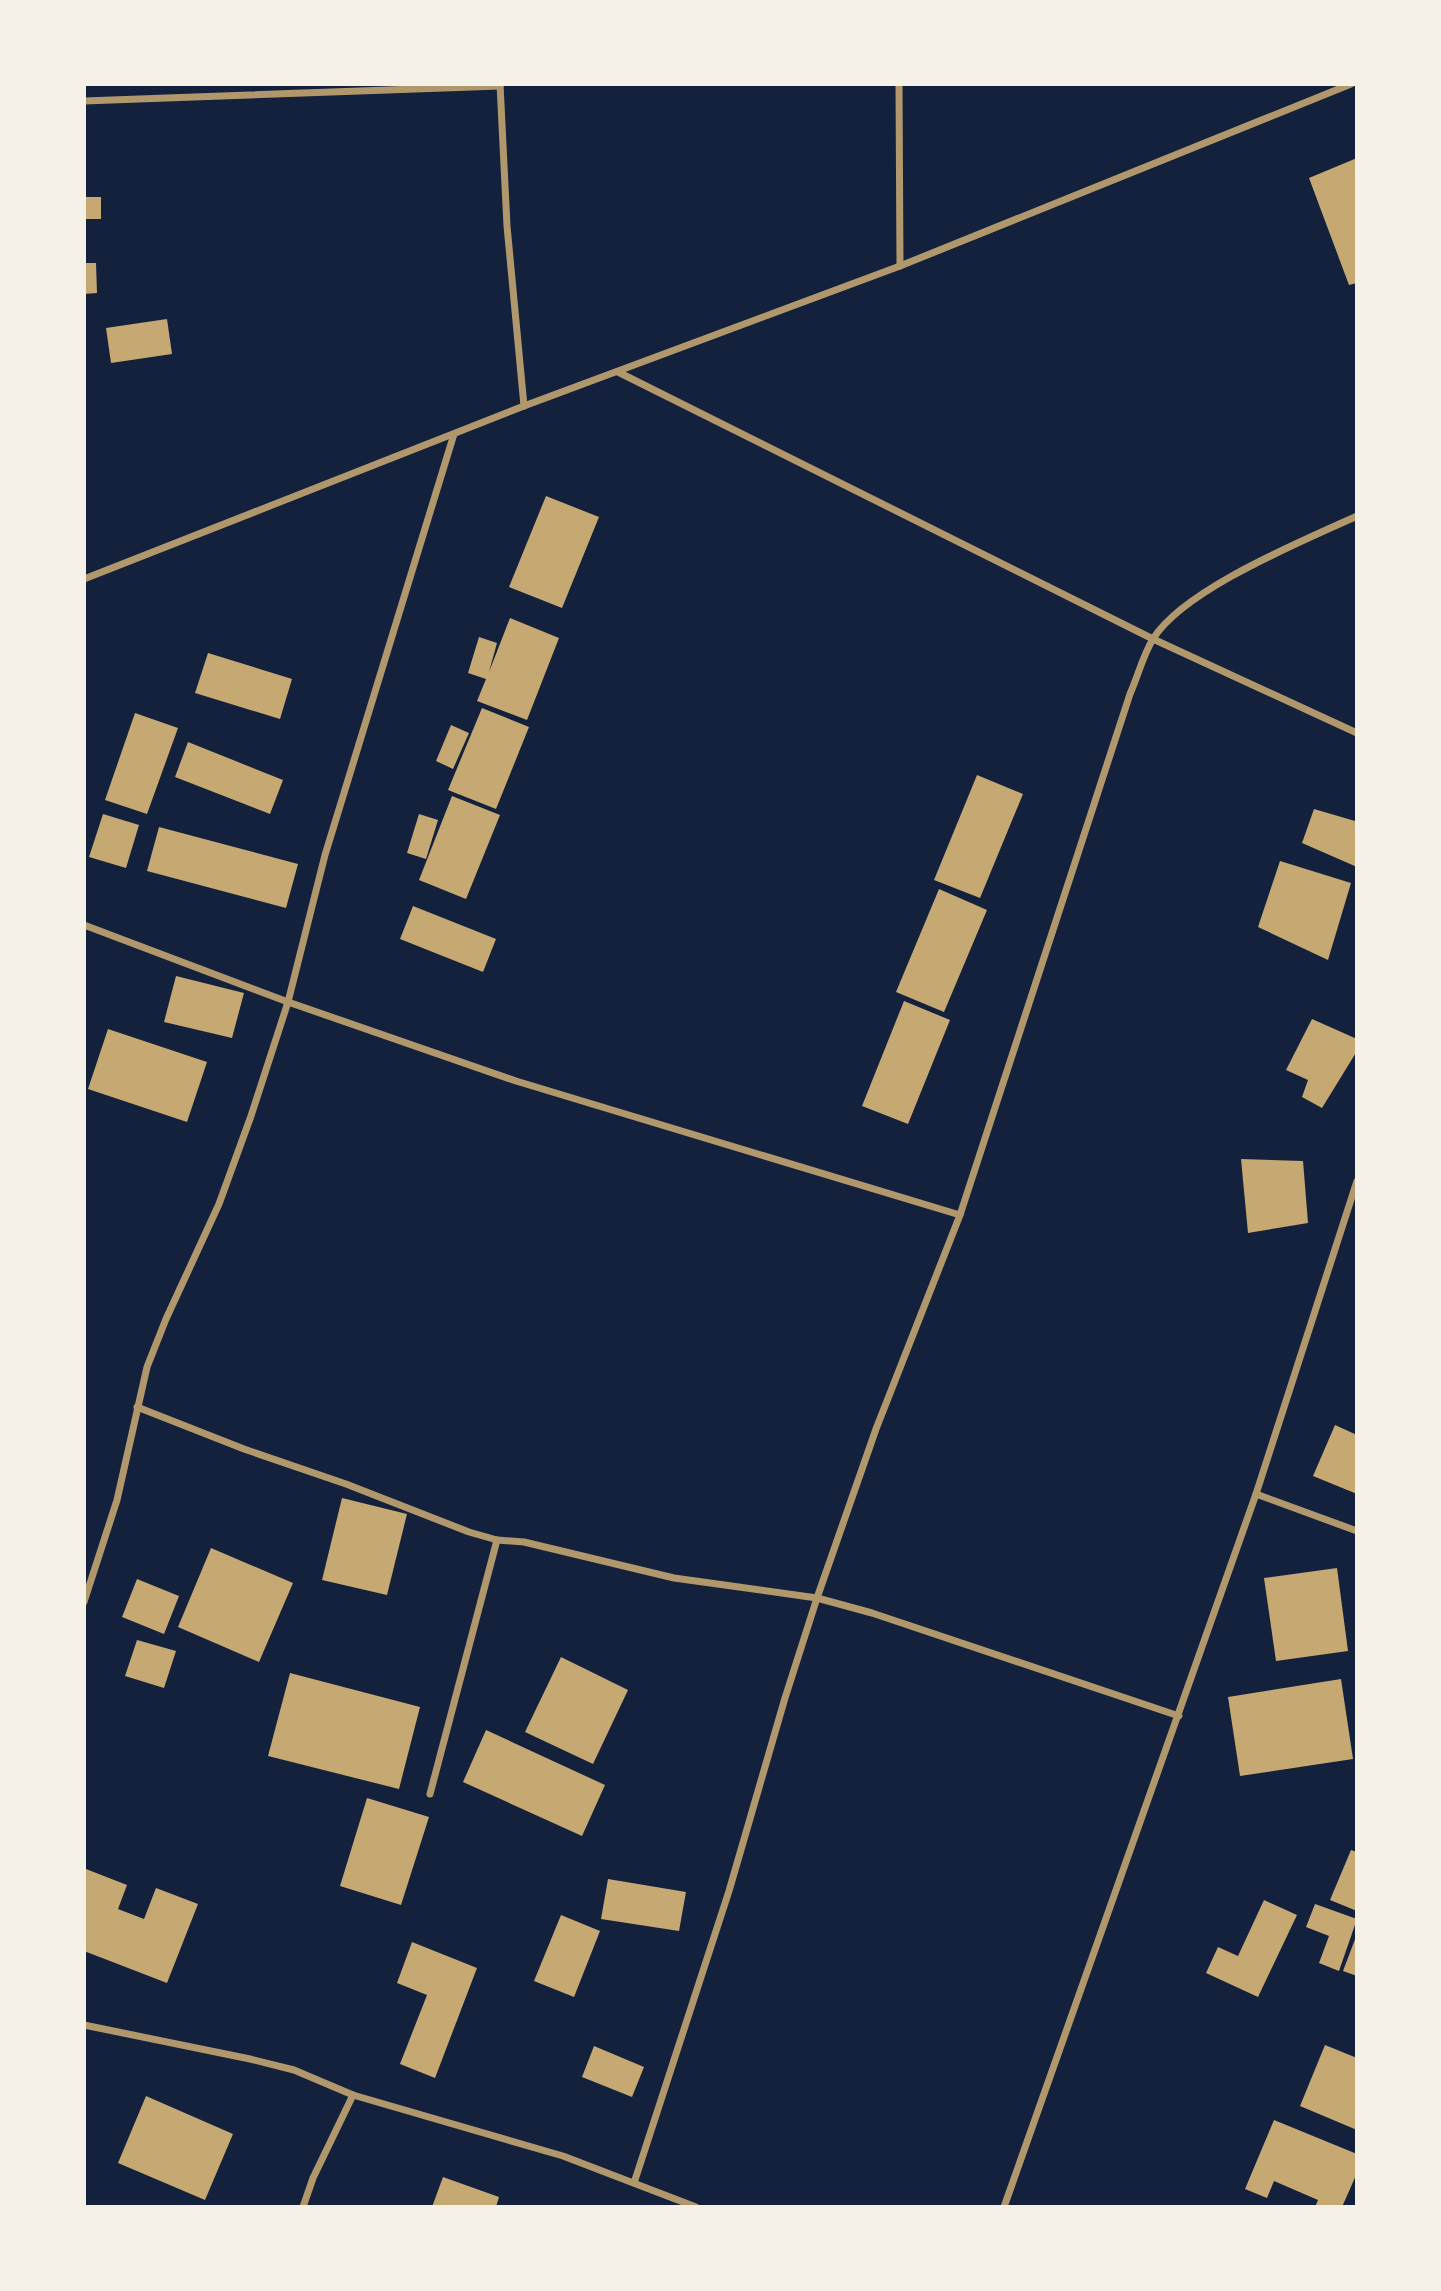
<svg xmlns="http://www.w3.org/2000/svg" width="1441" height="2291" font-family="'Fira Sans Condensed',sans-serif">
	<style>
		.building { fill: #c6a872 }
		.lines { fill: none; stroke-linecap: round; stroke-linejoin: round }
		.minor { stroke: #b1986c; stroke-width: 7 }
	</style>
	<rect width="100%" height="100%" fill="#14213d"/>
	<!-- building -->
	<g class="building">
		<polygon points="1357,158 1357,283 1349,285 1309,178"/>
		<rect x="84" y="197" width="17" height="22"/>
		<polygon points="84,263 96,263 97,293 84,294"/>
		<polygon points="167,319 172,354 111,363 106,328"/>
		<polygon points="546,496 599,517 562,608 509,587"/>
		<polygon points="510,618 559,638 527,720 477,701 486,679 468,673 479,637 497,643 489,672"/>
		<polygon points="208,653 292,679 280,719 195,693"/>
		<polygon points="482,708 529,727 496,809 448,790"/>
		<polygon points="135,713 178,728 147,814 105,800"/>
		<polygon points="451,725 469,733 453,769 436,761"/>
		<polygon points="188,742 283,780 270,814 175,777"/>
		<polygon points="977,775 1023,794 980,898 934,880"/>
		<polygon points="452,796 500,815 466,899 419,880"/>
		<polygon points="1314,809 1355,821 1357,815 1357,867 1302,843"/>
		<polygon points="103,814 139,825 126,868 89,857"/>
		<polygon points="419,814 438,820 426,859 407,853"/>
		<polygon points="159,827 298,864 286,908 147,871"/>
		<polygon points="1280,861 1351,883 1328,960 1258,927"/>
		<polygon points="939,889 987,910 944,1012 896,992"/>
		<polygon points="413,906 496,939 483,972 400,939"/>
		<polygon points="176,976 244,993 232,1038 164,1022"/>
		<polygon points="904,1001 950,1020 908,1124 862,1106"/>
		<polygon points="1312,1019 1357,1039 1357,1051 1322,1108 1302,1097 1308,1080 1286,1070"/>
		<polygon points="108,1029 207,1062 187,1122 88,1089"/>
		<polygon points="1241,1159 1303,1161 1308,1223 1248,1233"/>
		<polygon points="1335,1425 1357,1435 1357,1494 1313,1476"/>
		<polygon points="342,1498 407,1514 387,1595 322,1580"/>
		<polygon points="211,1548 293,1583 259,1662 178,1627"/>
		<polygon points="1337,1568 1348,1651 1276,1661 1264,1578"/>
		<polygon points="137,1579 179,1596 164,1634 122,1617"/>
		<polygon points="137,1640 176,1651 164,1688 125,1676"/>
		<polygon points="561,1657 628,1690 593,1764 525,1732"/>
		<polygon points="290,1673 420,1707 399,1789 268,1756"/>
		<polygon points="1341,1679 1353,1759 1240,1776 1228,1697"/>
		<polygon points="486,1730 605,1785 582,1836 463,1782"/>
		<polygon points="367,1798 429,1817 401,1905 340,1886"/>
		<polygon points="1351,1850 1357,1852 1357,1911 1330,1900"/>
		<polygon points="86,1869 127,1885 118,1909 144,1919 156,1888 198,1904 167,1983 84,1951"/>
		<polygon points="608,1879 686,1892 679,1931 601,1919"/>
		<polygon points="1264,1900 1297,1915 1258,1997 1206,1973 1218,1947 1238,1956"/>
		<polygon points="1315,1904 1357,1919 1339,1971 1319,1963 1329,1936 1306,1927"/>
		<polygon points="561,1915 600,1931 574,1997 534,1981"/>
		<polygon points="1357,1934 1357,1976 1343,1971"/>
		<polygon points="412,1942 477,1968 435,2078 400,2064 427,1995 397,1983"/>
		<polygon points="1325,2045 1357,2058 1357,2130 1300,2106"/>
		<polygon points="594,2046 644,2067 632,2097 582,2077"/>
		<polygon points="146,2096 233,2134 205,2200 118,2163"/>
		<polygon points="1274,2120 1357,2154 1357,2173 1342,2207 1315,2207 1318,2200 1274,2181 1267,2198 1245,2189"/>
		<polygon points="443,2177 499,2197 496,2207 432,2207"/>
	</g>
	<g class="lines">
		<!-- minor -->
		<g class="minor">
			<polyline points="500,84 507,226 524,406"/>
			<polyline points="899,84 900,266"/>
			<polyline points="84,101 500,86"/>
			<polyline points="618,372 1153,639 1357,733"/>
			<polyline points="84,579 524,406 900,266 1351,84"/>
			<polyline points="84,925 288,1002 516,1081 960,1215"/>
			<polyline points="137,1407 244,1449 346,1484 469,1532 497,1540 524,1542 674,1578 817,1598 872,1613 1179,1716"/>
			<polyline points="1256,1494 1357,1531"/>
			<polyline points="84,1602 117,1500 147,1367 166,1319 219,1204 251,1116 288,1002 325,855 454,434"/>
			<polyline points="430,1794 497,1540"/>
			<polyline points="84,2025 250,2059 294,2070 353,2095 563,2156 696,2207"/>
			<path d="M634,2183L729,1891L785,1698L817,1598L876,1429L960,1215L1130,694C1138,676 1143,655 1153,639C1184,589 1303,541 1357,516"/>
			<polyline points="303,2207 313,2178 353,2095"/>
			<polyline points="1004,2207 1256,1494 1357,1181"/>
		</g>
	</g>
	<!-- border -->
	<rect width="1441" height="2291" fill="none" stroke="#f6f1e7" stroke-width="172"/>
</svg>
